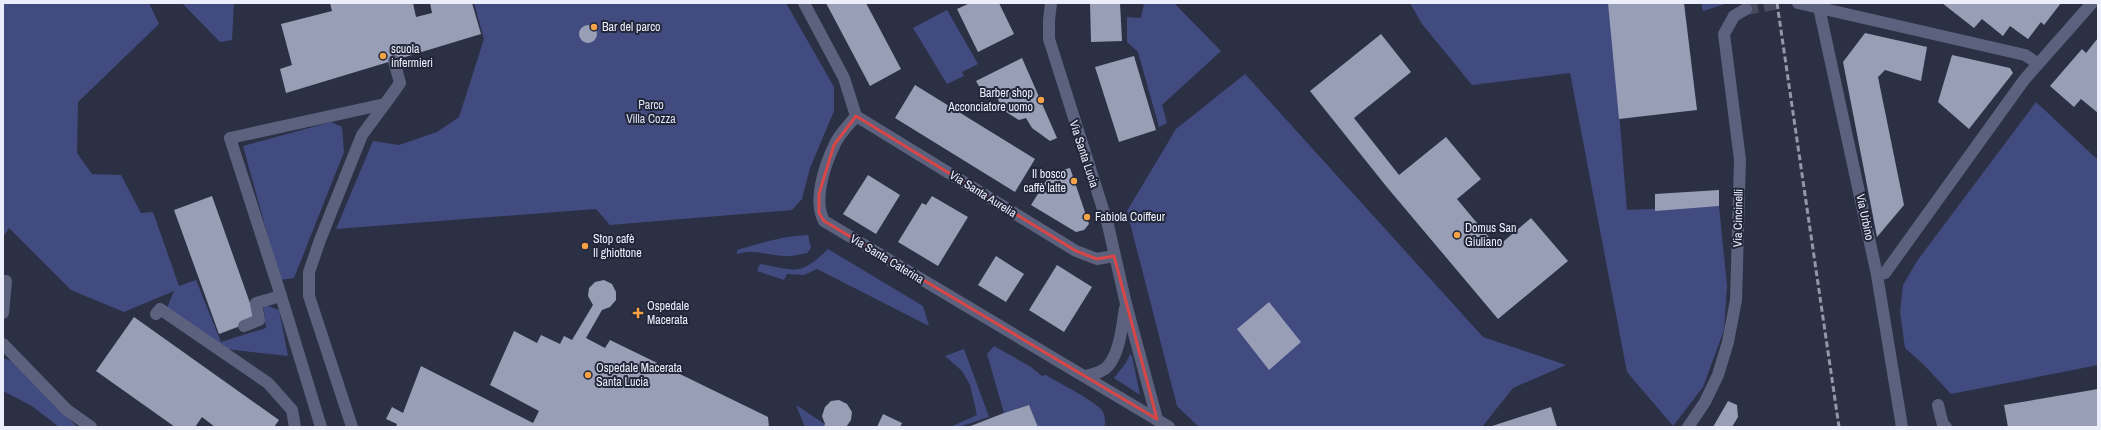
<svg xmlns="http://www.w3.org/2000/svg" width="2101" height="430" font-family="'Archivo Narrow',sans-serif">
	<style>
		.green { fill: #424b80 }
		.building { fill: #989eb6 }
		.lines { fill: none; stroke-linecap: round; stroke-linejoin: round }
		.street-tunnel { stroke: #484c5f; stroke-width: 12; stroke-dasharray: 12 6; stroke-linecap: butt }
		.lane { stroke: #5c627e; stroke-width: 12 }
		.street { stroke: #5c627e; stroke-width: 12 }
		.rail { stroke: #9397a7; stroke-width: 3; stroke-dasharray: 6 3; stroke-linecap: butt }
		.marked { fill: none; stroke: #d94648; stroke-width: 3; stroke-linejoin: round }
		.poi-dot { fill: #f6a247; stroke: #222639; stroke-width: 1.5 }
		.labels { text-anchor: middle; stroke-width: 4; stroke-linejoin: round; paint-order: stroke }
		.poi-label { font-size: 12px; fill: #ebeefb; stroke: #222639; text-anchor: start }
		.park-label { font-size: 12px; fill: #dce0f3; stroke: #222639 }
		.street-label { font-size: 12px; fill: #ebeefb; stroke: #222639 }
	</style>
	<rect width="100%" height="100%" fill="#2b3044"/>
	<!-- green -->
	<g class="green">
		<polygon points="3,3 149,3 159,24 78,102 77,153 92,174 121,175 141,213 153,212 179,286 196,280 221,342 266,328 263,304 279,310 288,356 226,349 164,315 174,291 124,312 71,290 9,228 3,237"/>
		<polygon points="182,3 234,3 232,40 220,42"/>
		<polygon points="474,3 786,3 834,87 834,111 810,168 802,199 792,210 610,225 596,209 336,229 373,141 399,145 437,132 459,117 484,39"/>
		<polygon points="1144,3 1174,3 1221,51 1162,105 1167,123 1159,127 1138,52 1127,42 1127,17 1141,18"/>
		<polygon points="1410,3 1610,3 1627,210 1719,206 1727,286 1724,330 1703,387 1673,426 1627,372 1570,73 1472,85 1422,24"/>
		<polygon points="1701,3 1728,3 1703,11"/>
		<polygon points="947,10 978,64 962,72 964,76 947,84 913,28"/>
		<polygon points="1245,74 1483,337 1566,365 1513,388 1482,427 1199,427 1177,406 1127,211 1176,129"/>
		<polygon points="2036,102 2098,160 2098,365 1951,394 1924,365 1905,348 1900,312 1903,285 1917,261"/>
		<polygon points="331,122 342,127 344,152 294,278 280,280 243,146"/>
		<path d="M808,235L811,248L807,253C800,254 792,257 785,256C768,255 754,249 737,254V250C760,243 783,236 808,235Z"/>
		<path d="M828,249L923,306L929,326L817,269L804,275L787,274L784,280L757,271L760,264C795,270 800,277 828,249Z"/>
		<path d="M994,346L1031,367L1042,376L1046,375C1057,382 1098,402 1103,412C1105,416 1106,423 1104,427H1038L1029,405L1004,413L987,354Z"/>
		<polygon points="964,349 989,417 959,427 950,427 977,415 970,385 962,371 945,356"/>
		<polygon points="1130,354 1132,356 1140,395 1114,378 1126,363"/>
		<polygon points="3,358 17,363 77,427 59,427 32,406 3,391"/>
		<polygon points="796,405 829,427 805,427"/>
	</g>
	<!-- building -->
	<g class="building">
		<polygon points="330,3 413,3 416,17 432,13 430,3 472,3 481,34 286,93 280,69 292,65 281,24 332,11"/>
		<polygon points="826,3 866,3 901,69 870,86"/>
		<polygon points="970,3 999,3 1014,34 978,52 957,9"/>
		<polygon points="1090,3 1120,3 1122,41 1091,42"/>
		<polygon points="1608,3 1684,3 1697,110 1619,119"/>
		<polygon points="1942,3 2061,3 2044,25 2041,22 2028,39 2010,26 2003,36 1982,19 1974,28"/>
		<circle cx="588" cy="34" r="9"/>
		<polygon points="1865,33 1927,47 1921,81 1885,70 1878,77 1904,205 1877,237 1843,62"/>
		<polygon points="1381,34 1411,72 1354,118 1399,175 1446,137 1481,179 1457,199 1497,247 1531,218 1568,261 1498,319 1386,186 1310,91"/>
		<polygon points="2098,38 2098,113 2081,99 2074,107 2050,86 2082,49 2086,53"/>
		<polygon points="1952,55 2010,68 2013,73 1969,129 1938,102"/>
		<polygon points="1134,56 1156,130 1119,142 1095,67"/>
		<polygon points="1022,58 1057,138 1050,141 1032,128 1026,118 1019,120 1003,110 995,93 985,97 976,81"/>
		<polygon points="915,85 1035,159 1015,192 895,118"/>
		<polygon points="1070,168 1089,224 1084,230 1076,232 1031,205 1051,173"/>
		<polygon points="868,175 900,195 876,234 843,214"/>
		<polygon points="1719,190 1719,206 1655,211 1655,194"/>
		<polygon points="212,196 256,320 219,334 174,210"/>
		<polygon points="932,196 968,217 938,266 898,242 922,203 926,205"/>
		<polygon points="996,256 1024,274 1006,302 978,285"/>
		<polygon points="1057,265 1092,287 1064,332 1029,310"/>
		<polygon points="604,280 612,284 616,292 616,300 610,307 602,310 586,338 605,348 610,340 768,417 769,427 396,427 397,424 386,419 392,407 403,413 421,366 533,423 539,411 490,385 514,331 537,343 541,335 560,344 564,336 572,340 593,305 588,296 589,288 595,282"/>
		<polygon points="1269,302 1301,342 1269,370 1237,329"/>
		<polygon points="134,317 279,420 274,427 215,427 202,417 195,427 175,427 96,371"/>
		<polygon points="2098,389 2098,427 2008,427 2004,405"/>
		<polygon points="839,400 847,404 852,412 851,420 846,427 824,427 825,424 822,416 825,407 831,401"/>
		<polygon points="1728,401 1737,405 1738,417 1732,427 1713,427"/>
		<polygon points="1029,405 1038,427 968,427 1004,413"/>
		<polygon points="1551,407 1557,427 1489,427"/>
		<polygon points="883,414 902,423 900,427 877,427"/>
	</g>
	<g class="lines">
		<!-- street-tunnel -->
		<polyline class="street-tunnel" points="1746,9 1780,3"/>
		<!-- lane -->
		<g class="lane">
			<polyline points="3,313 6,281"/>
			<polyline points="156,314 160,309 268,383 292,410 295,427"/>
			<polyline points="244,326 259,320 256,303 281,296"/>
			<polyline points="3,344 67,410 91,427"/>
			<polyline points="1938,405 1943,425 1946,427"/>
			<polyline points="321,427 281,296 230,138 385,104 400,83 394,61"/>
			<polyline points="352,427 309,296 309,272 320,240 362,135 385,104"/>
		</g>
		<!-- street -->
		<g class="street">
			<path d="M804,3L844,78L856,116C849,125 838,135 834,146C824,167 813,201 824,221L1169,427"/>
			<polyline points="1051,3 1049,20 1049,39 1108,225 1126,304 1157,419"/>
			<polyline points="1798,3 2025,55 2037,63"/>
			<polyline points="1818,3 1877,275 1902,427"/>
			<polyline points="856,116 1076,251 1097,259 1114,256"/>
			<polyline points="1877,275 1885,273 2024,80 2092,3"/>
			<path d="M1085,376C1093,374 1102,373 1108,366C1120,352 1122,326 1125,308"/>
			<polyline points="1688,427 1705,402 1718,375 1728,342 1736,300 1740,160 1724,34 1734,16 1746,9"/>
		</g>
		<!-- rail -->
		<polyline class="rail" points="1777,3 1839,427"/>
	</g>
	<!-- marked area -->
	<path class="marked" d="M856,116L1076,251L1097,259L1114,256L1157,419L824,221L819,213V194L834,145Z"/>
	<!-- markers -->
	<g class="poi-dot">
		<circle cx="594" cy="27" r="4"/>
		<circle cx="383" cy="56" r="4"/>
		<circle cx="1041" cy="100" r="4"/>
		<circle cx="1074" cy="181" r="4"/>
		<circle cx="1087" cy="217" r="4"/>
		<circle cx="1457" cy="235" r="4"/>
		<circle cx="585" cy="246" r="4"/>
		<path d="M636 307h4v4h4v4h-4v4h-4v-4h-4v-4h4z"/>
		<circle cx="588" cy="375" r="4"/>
	</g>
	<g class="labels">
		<!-- poi labels -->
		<g class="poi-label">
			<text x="602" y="31">Bar del parco</text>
			<text x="391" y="53">scuola<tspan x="391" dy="14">infermieri</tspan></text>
			<text x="1033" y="97" text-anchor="end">Barber shop<tspan x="1033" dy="14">Acconciatore uomo</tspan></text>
			<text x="1066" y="178" text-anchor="end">Il bosco<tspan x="1066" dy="14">caffè latte</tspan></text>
			<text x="1095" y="221">Fabiola Coiffeur</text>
			<text x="1465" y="232">Domus San<tspan x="1465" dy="14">Giuliano</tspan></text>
			<text x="593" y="243">Stop cafè<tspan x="593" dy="14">Il ghiottone</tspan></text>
			<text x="647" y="310">Ospedale<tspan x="647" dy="14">Macerata</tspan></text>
			<text x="596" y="372">Ospedale Macerata<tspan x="596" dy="14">Santa Lucia</tspan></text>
		</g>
		<!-- park labels -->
		<g class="park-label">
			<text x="651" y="109">Parco<tspan x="651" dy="14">Villa Cozza</tspan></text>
		</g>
		<!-- street labels -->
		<g class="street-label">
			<text transform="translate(1084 154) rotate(72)" y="4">Via Santa Lucia</text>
			<text transform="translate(983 194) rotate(32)" y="4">Via Santa Aurelia</text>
			<text transform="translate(1865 217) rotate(78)" y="4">Via Urbino</text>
			<text transform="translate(1738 218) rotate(-89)" y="4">Via Cincinelli</text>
			<text transform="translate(887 259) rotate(31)" y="4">Via Santa Caterina</text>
		</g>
	</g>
	<!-- border -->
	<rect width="2101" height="430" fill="none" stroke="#ebeefb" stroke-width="8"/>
</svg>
